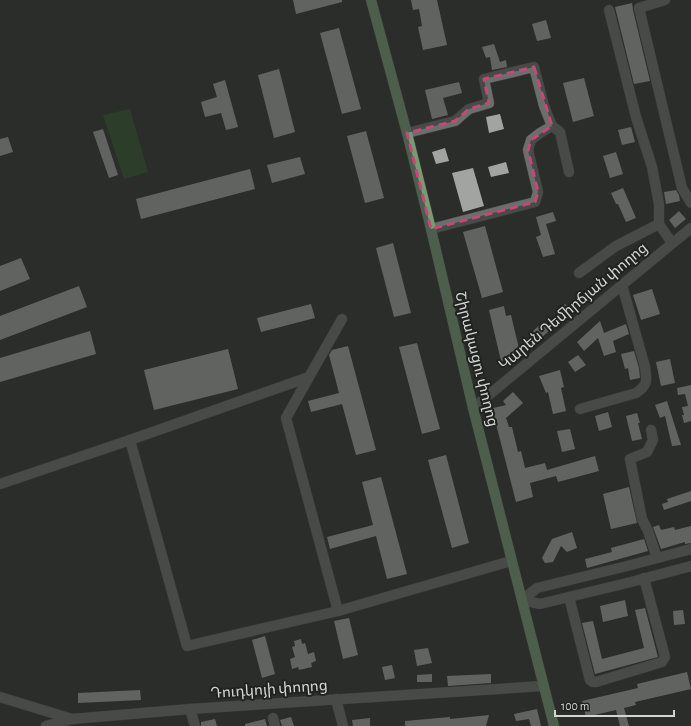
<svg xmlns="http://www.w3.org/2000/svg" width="691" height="726" font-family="'Alegreya Sans','Noto Sans Armenian',sans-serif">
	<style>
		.green { fill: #2d5326 }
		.building { fill: #a1a4a1 }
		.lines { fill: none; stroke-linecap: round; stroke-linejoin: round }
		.minor-casing { stroke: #494b49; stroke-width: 11 }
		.major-casing { stroke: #494b49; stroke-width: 11 }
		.minor { stroke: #6c6e6b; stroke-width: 10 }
		.major { stroke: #799a73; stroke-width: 10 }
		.marked { fill: none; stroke: #c64779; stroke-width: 3; stroke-dasharray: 8 5; stroke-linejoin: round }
		.labels { text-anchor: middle; stroke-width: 4; stroke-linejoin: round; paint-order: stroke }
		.street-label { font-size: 15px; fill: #d4d5d3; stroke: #212321 }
	</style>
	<rect width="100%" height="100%" fill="#2b2d2b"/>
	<!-- green -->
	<polygon class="green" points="130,109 148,172 124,179 103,115"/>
	<!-- building -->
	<g class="building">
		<polygon points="293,0 342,0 342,2 296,14"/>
		<polygon points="411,0 437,0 447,45 423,50 418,27 422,26 419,9 413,10"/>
		<polygon points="632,3 633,10 650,81 634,84 615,7"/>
		<polygon points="546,20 551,38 537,41 532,24"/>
		<polygon points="339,28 361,109 342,114 320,33"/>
		<polygon points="494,44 500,62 506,60 507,67 492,70 490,57 486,58 482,47"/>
		<polygon points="279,69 295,132 274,138 258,75"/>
		<polygon points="584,78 594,116 573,122 563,83"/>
		<polygon points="225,80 238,127 226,130 221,113 205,117 201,102 217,97 213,84"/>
		<polygon points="459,82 462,93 443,98 448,115 432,119 425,90"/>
		<polygon points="500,114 504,129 489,133 486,117"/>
		<polygon points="631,127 635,142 622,145 618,130"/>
		<polygon points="103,129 118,175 109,178 93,132"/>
		<polygon points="366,131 384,198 365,203 347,136"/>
		<polygon points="8,137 13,152 0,156 0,139"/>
		<polygon points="445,148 449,161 436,164 432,152"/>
		<polygon points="616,152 623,174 610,178 603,156"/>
		<polygon points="300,157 305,174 272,183 267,165"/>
		<polygon points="506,162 509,173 491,177 488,167"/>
		<polygon points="473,168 484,206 463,212 452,173"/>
		<polygon points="250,169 255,189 141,219 136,199"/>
		<polygon points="623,188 636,218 626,222 618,204 616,204 611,193"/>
		<polygon points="676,190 679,195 680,201 666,204 664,192"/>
		<polygon points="679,211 686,219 675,228 669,220"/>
		<polygon points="553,212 556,221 546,224 555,254 543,257 536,237 541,235 536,217"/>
		<polygon points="485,226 503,292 482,298 463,232"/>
		<polygon points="393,243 411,313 394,317 376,248"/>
		<polygon points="21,258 30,279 0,291 0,266"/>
		<polygon points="79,286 87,307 0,340 0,316"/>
		<polygon points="652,289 660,314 641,320 633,295"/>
		<polygon points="311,304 315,318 261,332 257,318"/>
		<polygon points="565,304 572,312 563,319 556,310"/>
		<polygon points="504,306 506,316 511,315 521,357 501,361 489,310"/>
		<polygon points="600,321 604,333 626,324 629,334 613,341 616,352 604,356 598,338 584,351 577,342"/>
		<polygon points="543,322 550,330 540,339 533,331"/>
		<polygon points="90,331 96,354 0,382 0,358"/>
		<polygon points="417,343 440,429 422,434 399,347"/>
		<polygon points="348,346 376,450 356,455 342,404 311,412 308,401 339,393 329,355 332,350"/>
		<polygon points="228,349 238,389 154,410 144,370"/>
		<polygon points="634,351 639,368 640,378 630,380 628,368 625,369 621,354"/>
		<polygon points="578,355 586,365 575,372 568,362"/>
		<polygon points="670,359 675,383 661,386 656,362"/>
		<polygon points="560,370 564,387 561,388 566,411 553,414 548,392 546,393 539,376"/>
		<polygon points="691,385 691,421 684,423 682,415 684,415 682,407 688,406 685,394 678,395 677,388"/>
		<polygon points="513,392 523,403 506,418 509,427 512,427 518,452 521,451 525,468 545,463 547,470 595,456 599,471 558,482 556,476 530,483 533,497 516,502 496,424 493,424 489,409 506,405 503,401"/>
		<polygon points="667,401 673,420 681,445 672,446 665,416 660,418 655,405"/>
		<polygon points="608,412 612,427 599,431 595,416"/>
		<polygon points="637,413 640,423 638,423 642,439 632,441 626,416"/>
		<polygon points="570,429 575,449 562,452 557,431"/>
		<polygon points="446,455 469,543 452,548 428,460"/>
		<polygon points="381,477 407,574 387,579 376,536 330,549 327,537 373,525 362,482"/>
		<polygon points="629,487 637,523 611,529 603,494"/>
		<polygon points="691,491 691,501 664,510 662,504 668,502 667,499"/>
		<polygon points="659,525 661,530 674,527 675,530 691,526 691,543 685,544 685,542 661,549 653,527"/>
		<polygon points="572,532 577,548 567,552 561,546 553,562 545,563 542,558 552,539"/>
		<polygon points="644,539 648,551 587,568 585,559 612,552 611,548"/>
		<polygon points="625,600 628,616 603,622 600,606"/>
		<polygon points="645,608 658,657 595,674 582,623 593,621 602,659 644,648 635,610"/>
		<polygon points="683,610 685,624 674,625 673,611"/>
		<polygon points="349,618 358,655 343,659 334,621"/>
		<polygon points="265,636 275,674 262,678 252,640"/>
		<polygon points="301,639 302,644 305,643 308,654 314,652 316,661 311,663 312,667 299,670 298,667 292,669 290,659 295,657 292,647 295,646 294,641"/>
		<polygon points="428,648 432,663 417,666 414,650"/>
		<polygon points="392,665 395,678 385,680 382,667"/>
		<polygon points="687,672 691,689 635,702 636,705 624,708 629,726 620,726 616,710 586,717 582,701 638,688 637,684"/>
		<polygon points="432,674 432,682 417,682 417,675"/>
		<polygon points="491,674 491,683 448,686 447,676"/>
		<polygon points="140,690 141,700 78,703 78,693"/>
		<polygon points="537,709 541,726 531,726 529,719 516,721 514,714"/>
		<polygon points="489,715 486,726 405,726 405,721 450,717 450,719"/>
		<polygon points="291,717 294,726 282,726 280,720"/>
		<polygon points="370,718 370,726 353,726 352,720"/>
		<polygon points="215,719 217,726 201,726 201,722"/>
		<polygon points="265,719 267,726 245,726 245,724"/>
	</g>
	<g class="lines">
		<defs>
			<g id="minor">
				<polyline points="665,0 639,8 682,188 691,203"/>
				<polyline points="609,10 636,117 652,167 659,204 659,224"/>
				<polyline points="552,126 560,132 569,172"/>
				<polyline points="407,133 455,121 469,109 489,103 484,79 534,67 544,106 552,126 540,133 531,140 528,150 538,192 535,202 431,229"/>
				<polyline points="579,273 616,246 659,224 672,243"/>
				<polyline points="309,377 286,418 338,611"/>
				<polyline points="473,408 691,228"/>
				<path d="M580,409L636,393C648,385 647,380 645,367L622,285"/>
				<polyline points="651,430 653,440 647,452 630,459 642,519 648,531 657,558"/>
				<polyline points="130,440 187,646 338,611 511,561"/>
				<polyline points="0,484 130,440 309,377 342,319"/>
				<polyline points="569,597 590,680 593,682 596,682 662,662 665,657 644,578"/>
				<polyline points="522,600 537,588 627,566 691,549"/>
				<polyline points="522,600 540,604 631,582 691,566"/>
				<polyline points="0,697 72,719 190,709 543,686"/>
				<polyline points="336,699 343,726"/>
				<polyline points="190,709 195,726"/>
				<polyline points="273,718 275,726"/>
				<polyline points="46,726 72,719"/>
			</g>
			<polyline id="major" points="371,0 407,133 431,229 473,408 554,726"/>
		</defs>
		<!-- minor casing -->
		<use href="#minor" class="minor-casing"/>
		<!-- major casing -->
		<use href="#major" class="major-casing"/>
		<!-- minor -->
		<use href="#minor" class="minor"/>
		<!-- major -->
		<use href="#major" class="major"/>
	</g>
	<!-- marked area -->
	<path d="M0 0H691V726H0ZM534,67L552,126L531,140L528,150L538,192L535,202L431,229L407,133L455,121L469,109L489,103L484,79Z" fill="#2b2d2b" fill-opacity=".55" fill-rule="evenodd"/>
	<path class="marked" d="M534,67L552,126L531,140L528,150L538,192L535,202L431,229L407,133L455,121L469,109L489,103L484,79Z"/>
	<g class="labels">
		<!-- street labels -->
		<g class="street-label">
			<text transform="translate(573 306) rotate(-40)" y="5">Կարեն Դեմիրճյան փողոց</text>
			<text transform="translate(477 359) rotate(76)" y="5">Շիրակացու փողոց</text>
			<text transform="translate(269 689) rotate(-4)" y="5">Դուդկոյի փողոց</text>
		</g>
	</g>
	<!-- scale -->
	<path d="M555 710v6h119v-6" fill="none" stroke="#d4d5d3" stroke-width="2"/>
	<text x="561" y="710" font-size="12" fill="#d4d5d3" stroke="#212321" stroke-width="3" paint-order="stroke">100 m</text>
</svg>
